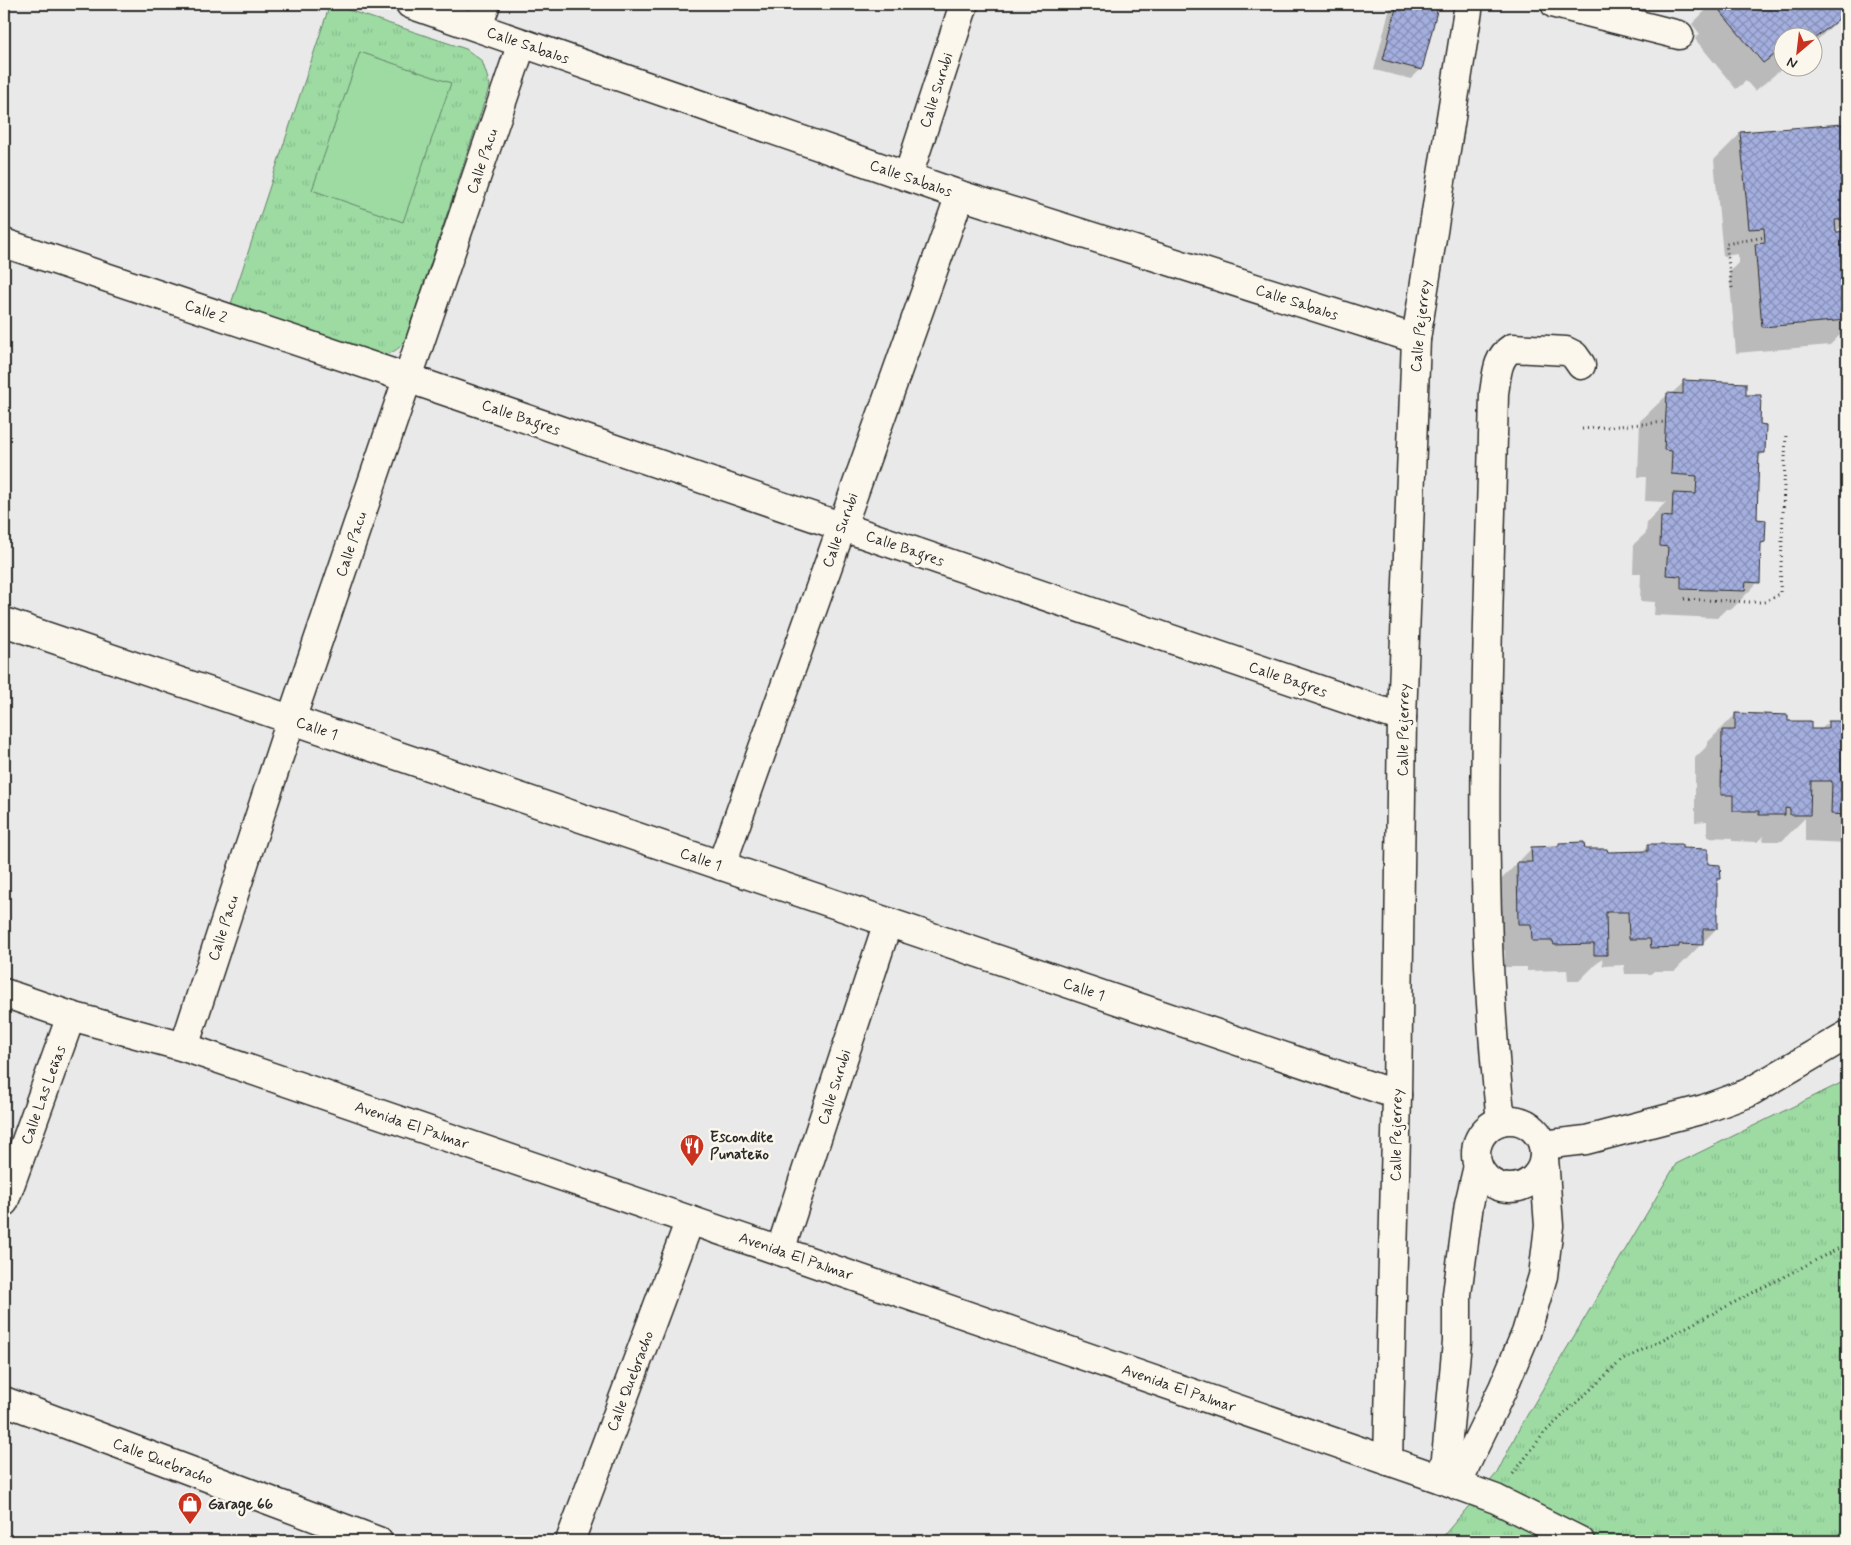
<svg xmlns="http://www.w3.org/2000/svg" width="1851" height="1545" font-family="Mynerve,sans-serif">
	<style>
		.park { fill: url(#park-tufts); stroke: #648367 }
		.pitch { fill: #9ddba3; stroke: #648367 }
		.shadow { fill: #0003 }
		.building { fill: url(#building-cross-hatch); stroke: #2b2b2b }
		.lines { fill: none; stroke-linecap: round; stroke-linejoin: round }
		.minor-casing { stroke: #2b2b2b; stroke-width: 31 }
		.path { stroke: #2b2b2b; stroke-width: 3; stroke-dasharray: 1 4; stroke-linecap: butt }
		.minor { stroke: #fbf7ec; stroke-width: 28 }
		.labels { text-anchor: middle; stroke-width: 5; stroke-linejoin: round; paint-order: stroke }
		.street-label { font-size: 15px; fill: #2b2b2b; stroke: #fbf7ec }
		.poi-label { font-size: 15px; font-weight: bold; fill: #2b2b2b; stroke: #fbf7ec; text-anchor: start }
	</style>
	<defs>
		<pattern id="park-tufts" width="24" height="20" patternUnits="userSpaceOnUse" patternTransform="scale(1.25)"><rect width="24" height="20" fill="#9ddba3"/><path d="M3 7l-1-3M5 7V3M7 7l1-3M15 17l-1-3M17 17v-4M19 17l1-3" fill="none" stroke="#87bc8c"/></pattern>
		<pattern id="building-cross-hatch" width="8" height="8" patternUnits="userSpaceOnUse" patternTransform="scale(1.25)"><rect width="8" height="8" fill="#a4afdf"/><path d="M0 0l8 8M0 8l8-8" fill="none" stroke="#868fb5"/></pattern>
	</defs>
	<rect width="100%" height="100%" fill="#eae9e9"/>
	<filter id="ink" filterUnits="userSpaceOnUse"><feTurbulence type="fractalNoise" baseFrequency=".02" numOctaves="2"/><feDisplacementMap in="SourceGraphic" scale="10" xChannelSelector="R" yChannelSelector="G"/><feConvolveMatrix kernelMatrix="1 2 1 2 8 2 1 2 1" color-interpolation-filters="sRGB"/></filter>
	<g filter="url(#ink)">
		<!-- park -->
		<g class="park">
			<path d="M330,4L466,49L482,61L490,85L404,343C393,354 388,355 372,355L230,307Z"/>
			<polygon points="1847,1080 1847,1541 1439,1541 1497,1473 1519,1429 1676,1164"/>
		</g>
		<!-- pitch -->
		<polygon class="pitch" points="360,52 451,83 403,222 312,190"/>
		<!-- shadow -->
		<g class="shadow">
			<polygon points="1391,4 1431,4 1435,11 1420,70 1411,79 1374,70"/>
			<polygon points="1712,4 1847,4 1847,12 1814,43 1814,38 1784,38 1784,67 1755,91 1746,81 1736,89 1695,39 1700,34 1692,24"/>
			<polygon points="1842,125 1847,187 1847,220 1835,233 1847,232 1847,328 1830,345 1736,353 1729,272 1738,263 1738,254 1723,256 1714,160 1741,133"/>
			<polygon points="1684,382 1745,396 1759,426 1764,452 1758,458 1755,520 1764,542 1759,546 1758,582 1732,609 1726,609 1717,618 1654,615 1655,602 1640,601 1641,573 1633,573 1634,544 1646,533 1647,522 1666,502 1645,501 1646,477 1638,477 1640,421 1667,395 1670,395"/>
			<polygon points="1735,715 1787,722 1809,730 1820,730 1829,722 1845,722 1847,720 1847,843 1805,841 1805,818 1782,841 1763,841 1764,835 1757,842 1732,841 1732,838 1707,837 1707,821 1695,822 1695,758 1708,745 1708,742"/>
			<polygon points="1560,844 1583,851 1607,853 1641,853 1649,845 1681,850 1707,866 1720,879 1715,883 1716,929 1675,971 1654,971 1651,974 1625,974 1624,965 1603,966 1602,958 1579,981 1568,981 1567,970 1527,971 1527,967 1505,967 1505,950 1492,951 1491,890 1532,848 1556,848"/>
		</g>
		<!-- building -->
		<g class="building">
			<polygon points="1397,4 1433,4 1437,11 1422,70 1383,60"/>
			<polygon points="1724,4 1839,4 1846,13 1814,39 1814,38 1784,38 1784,64 1782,65 1774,55 1763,63 1720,11 1726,6"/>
			<polygon points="1843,124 1847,173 1847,219 1835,220 1836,232 1847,231 1847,320 1762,327 1755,244 1765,243 1764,228 1749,229 1740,132"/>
			<polygon points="1683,380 1746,383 1746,395 1761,395 1760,424 1766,425 1765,453 1759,453 1757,519 1766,520 1765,542 1761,543 1760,583 1746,582 1745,591 1681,589 1681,576 1666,575 1668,547 1660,546 1661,516 1672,517 1673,493 1696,494 1697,476 1671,474 1672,451 1664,450 1667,393 1683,394"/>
			<polygon points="1735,713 1788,715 1788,721 1811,721 1811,729 1828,729 1828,721 1847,721 1847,815 1831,814 1832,781 1811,781 1810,815 1790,815 1790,809 1785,808 1785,815 1759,815 1759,811 1733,811 1733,795 1721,795 1722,730 1735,730"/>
			<polygon points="1584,842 1585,849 1607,849 1608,852 1648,851 1648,844 1682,844 1682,848 1708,849 1708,864 1720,865 1721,879 1717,879 1717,929 1703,929 1703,945 1679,944 1679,947 1651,948 1650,939 1629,939 1628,912 1606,912 1607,955 1594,955 1594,944 1554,945 1553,941 1532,941 1531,924 1518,924 1517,862 1532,862 1531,847 1559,846 1559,843"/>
		</g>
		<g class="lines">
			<defs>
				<g id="minor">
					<polyline points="410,4 960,195 1416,339"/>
					<polyline points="1555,4 1679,35"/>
					<polyline points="478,27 486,4"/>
					<polyline points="908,176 964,4"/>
					<polyline points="4,243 407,378 1402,718"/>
					<polyline points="4,622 1397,1095"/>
					<polyline points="721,866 960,195"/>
					<polyline points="4,993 71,1016 184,1047 780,1251 1441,1479 1496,1499 1580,1541"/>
					<polyline points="184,1047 291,720 522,43"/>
					<circle cx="1510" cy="1154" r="34"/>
					<path d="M1501,1121C1474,879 1489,635 1494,393C1497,376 1496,358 1512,348L1566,351L1574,355L1581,365"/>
					<polyline points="1543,1145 1586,1140 1704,1109 1748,1093 1847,1035"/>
					<polyline points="4,1202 71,1016"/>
					<polyline points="780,1251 888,922"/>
					<polyline points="4,1401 378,1541"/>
					<polyline points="1388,1461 1397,1095 1402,718 1416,339 1469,4"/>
					<polyline points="1441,1479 1446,1458 1457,1342 1457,1294 1469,1204 1478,1166"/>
					<polyline points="1458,1486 1466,1464 1503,1388 1526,1333 1543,1276 1549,1226 1544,1158"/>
					<polyline points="570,1541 690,1220"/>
				</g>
			</defs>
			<!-- minor casing -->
			<use href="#minor" class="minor-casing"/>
			<!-- path -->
			<g class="path">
				<polyline points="1732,288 1726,244 1765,237"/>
				<polyline points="1582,429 1666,422"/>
				<polyline points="1684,599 1750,602 1764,602 1780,594 1786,433"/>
				<polyline points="1513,1474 1544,1433 1621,1361 1847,1244"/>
			</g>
			<!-- minor -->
			<use href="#minor" class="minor"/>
		</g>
	</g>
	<!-- icons -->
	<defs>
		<symbol id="restaurant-pin" viewBox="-11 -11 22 30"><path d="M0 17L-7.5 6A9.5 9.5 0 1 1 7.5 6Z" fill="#c8321e" stroke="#fbf7ec"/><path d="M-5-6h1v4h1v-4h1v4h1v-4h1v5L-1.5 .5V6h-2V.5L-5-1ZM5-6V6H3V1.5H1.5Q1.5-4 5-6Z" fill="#fff"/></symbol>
		<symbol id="shop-pin" viewBox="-11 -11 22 30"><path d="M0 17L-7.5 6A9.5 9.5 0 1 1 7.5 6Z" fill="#c8321e" stroke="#fbf7ec"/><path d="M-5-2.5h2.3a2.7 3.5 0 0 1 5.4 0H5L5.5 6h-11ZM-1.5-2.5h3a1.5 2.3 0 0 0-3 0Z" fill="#fff"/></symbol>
	</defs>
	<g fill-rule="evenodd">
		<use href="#restaurant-pin" x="678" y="1132" width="28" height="38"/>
		<use href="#shop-pin" x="176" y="1490" width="28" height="38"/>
	</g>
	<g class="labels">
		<!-- street labels -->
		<g class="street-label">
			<text transform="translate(528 45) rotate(19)" y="5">Calle Sabalos</text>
			<text transform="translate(936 90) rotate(-72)" y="5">Calle Surubi</text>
			<text transform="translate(482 161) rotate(-71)" y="5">Calle Pacu</text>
			<text transform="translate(911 178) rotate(19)" y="5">Calle Sabalos</text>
			<text transform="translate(1297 302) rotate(18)" y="5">Calle Sabalos</text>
			<text transform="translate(206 311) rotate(19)" y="5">Calle 2</text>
			<text transform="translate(1420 326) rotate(-84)" y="5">Calle Pejerrey</text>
			<text transform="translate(521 417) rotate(19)" y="5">Calle Bagres</text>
			<text transform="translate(840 530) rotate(-70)" y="5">Calle Surubi</text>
			<text transform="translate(351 544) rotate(-71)" y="5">Calle Pacu</text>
			<text transform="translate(905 548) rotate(19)" y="5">Calle Bagres</text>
			<text transform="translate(1288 679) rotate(19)" y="5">Calle Bagres</text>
			<text transform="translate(317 728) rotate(19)" y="5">Calle 1</text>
			<text transform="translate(1403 730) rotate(-89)" y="5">Calle Pejerrey</text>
			<text transform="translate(701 859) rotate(19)" y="5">Calle 1</text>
			<text transform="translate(223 928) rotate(-72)" y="5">Calle Pacu</text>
			<text transform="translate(1084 989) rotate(19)" y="5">Calle 1</text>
			<text transform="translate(834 1087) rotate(-72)" y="5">Calle Surubi</text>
			<text transform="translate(43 1095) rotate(-70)" y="5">Calle Las Leñas</text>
			<text transform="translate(412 1125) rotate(19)" y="5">Avenida El Palmar</text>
			<text transform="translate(1396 1135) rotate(-89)" y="5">Calle Pejerrey</text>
			<text transform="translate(796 1256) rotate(19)" y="5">Avenida El Palmar</text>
			<text transform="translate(630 1381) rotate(-69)" y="5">Calle Quebracho</text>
			<text transform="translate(1179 1388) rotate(19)" y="5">Avenida El Palmar</text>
			<text transform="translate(163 1461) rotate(21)" y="5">Calle Quebracho</text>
		</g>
		<!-- poi labels -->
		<g class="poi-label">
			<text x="710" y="1142">Escondite<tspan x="710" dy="17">Punateño</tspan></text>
			<text x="208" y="1509">Garage 66</text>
		</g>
	</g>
	<!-- margin -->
	<rect width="1851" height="1545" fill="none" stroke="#fbf7ec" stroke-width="20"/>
	<rect x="10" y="10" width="1831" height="1525" fill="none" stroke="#2b2b2b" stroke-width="2" filter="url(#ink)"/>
	<!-- north arrow -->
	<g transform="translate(1798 52) rotate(208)"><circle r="24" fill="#fbf7ec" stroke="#a8a59f"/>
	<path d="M0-4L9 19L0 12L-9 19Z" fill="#c8321e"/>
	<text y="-8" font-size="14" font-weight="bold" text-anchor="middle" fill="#2b2b2b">N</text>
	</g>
</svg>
